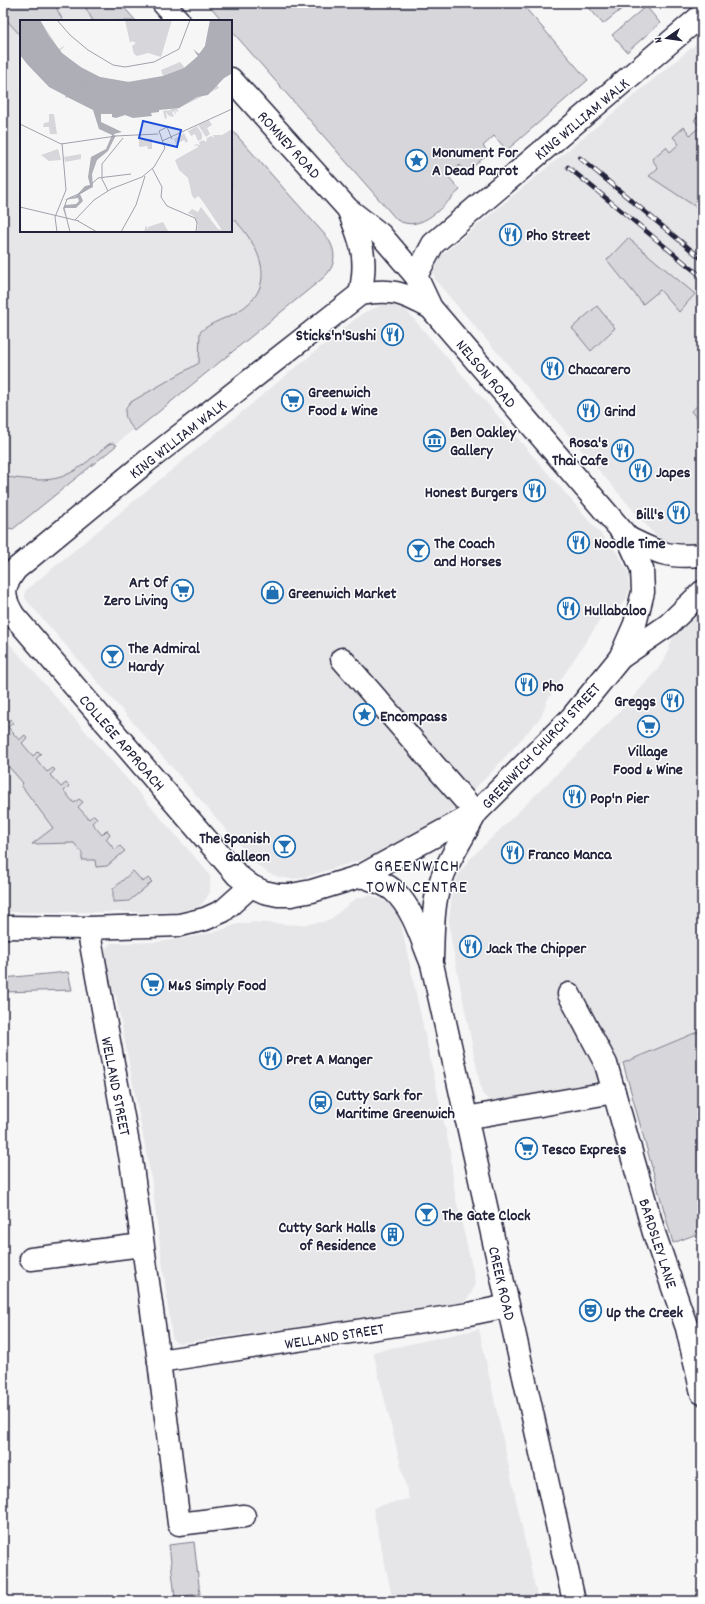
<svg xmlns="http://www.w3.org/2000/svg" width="705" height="1604" font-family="Dekko,sans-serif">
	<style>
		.built { fill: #e6e6e9 }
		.green { fill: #d7d7db; stroke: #7c7c8b }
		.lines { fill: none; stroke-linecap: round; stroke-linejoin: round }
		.minor-casing { stroke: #22223b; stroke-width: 25 }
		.major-casing { stroke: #22223b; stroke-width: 25 }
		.minor { stroke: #fff; stroke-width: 22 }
		.major { stroke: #fff; stroke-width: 22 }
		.rail-casing { stroke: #22223b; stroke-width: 4.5 }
		.rail { stroke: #fff; stroke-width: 3; stroke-dasharray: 9; stroke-linecap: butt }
		.labels { text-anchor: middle; stroke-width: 3; stroke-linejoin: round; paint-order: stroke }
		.street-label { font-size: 16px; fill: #22223b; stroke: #fff }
		.poi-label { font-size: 16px; font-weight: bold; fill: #22223b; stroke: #fff; text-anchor: start }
		.quarter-label { font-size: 18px; letter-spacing: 1px; fill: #22223b; stroke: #fff }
		.inset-river { fill: none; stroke: #aeaeb7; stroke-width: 2 }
		.inset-road { fill: none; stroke: #a1a1ac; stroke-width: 1 }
		.view { fill: #1d4ed8; fill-opacity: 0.15; stroke: #1d4ed8; stroke-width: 2 }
		.inset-edge { fill: none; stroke: #22223b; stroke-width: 2 }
	</style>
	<rect width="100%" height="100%" fill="#f6f6f7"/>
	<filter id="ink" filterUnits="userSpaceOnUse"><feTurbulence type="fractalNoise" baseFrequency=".025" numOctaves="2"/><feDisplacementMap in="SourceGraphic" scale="8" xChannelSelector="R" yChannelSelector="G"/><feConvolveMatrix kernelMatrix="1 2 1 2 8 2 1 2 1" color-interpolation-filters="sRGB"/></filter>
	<g filter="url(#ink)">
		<!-- built -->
		<g class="built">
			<polygon points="3,3 120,3 136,21 21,21 21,231 231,231 231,129 326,236 331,243 334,252 334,261 328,273 10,529 3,522"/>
			<polygon points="702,39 702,542 679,545 664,542 652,532 435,280 433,272 438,258"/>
			<polygon points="392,304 406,310 619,555 628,572 629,590 627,598 622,604 600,620 548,699 541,717 489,775 450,811 432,824 393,848 370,857 303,878 290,879 279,877 268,873 257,865 27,601 25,598 25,591 340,331 363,313 382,305"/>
			<polygon points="702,607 702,1030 623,1063 596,1081 556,1094 519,1101 489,1100 482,1094 451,940 449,920 453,886 461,871 470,859 605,727 635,695 660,666 666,656 674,634"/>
			<polygon points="3,636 205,869 210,876 210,892 203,903 198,907 178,912 3,912"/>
			<polygon points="369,895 383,900 396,909 399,915 450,1150 455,1195 474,1275 475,1285 471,1294 465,1301 456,1305 180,1343 175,1342 172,1337 151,1177 116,996 111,991 104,955 106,948 111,943 117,943 157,942 186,938 215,932 238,924 252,922 299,925 323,922 332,918 355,899"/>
			<polygon points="479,1329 538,1601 393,1601 373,1509 378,1506 409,1499 373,1352"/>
		</g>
		<!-- green -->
		<g class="green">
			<polygon points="3,3 54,3 63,21 21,21 21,36 3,16"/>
			<polygon points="83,3 120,3 136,21 93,21"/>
			<path d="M207,3H521L588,80L507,150L494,136L483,146L489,153L467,172L460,165L448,176L460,190C443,205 422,234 397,220L231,30V21H223Z"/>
			<polygon points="585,3 629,3 603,24"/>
			<polygon points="646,6 660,23 627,52 612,35"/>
			<polygon points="702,113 702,211 649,176 658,168 652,159 666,147 670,152 679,144 673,137 684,127 690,135 700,127 694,120"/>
			<path d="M231,129L326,236C337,250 337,266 323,278L135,431C127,421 121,415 129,403L199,363L200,332C212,321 227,319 240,310C281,284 257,242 231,216Z"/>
			<polygon points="628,238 695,294 679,312 660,290 643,304 607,260"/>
			<polygon points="597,306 615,328 591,351 572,328"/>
			<polygon points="702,402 702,425 691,411"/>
			<path d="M113,443L117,445L13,529L8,528L3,522V477C22,478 47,484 66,475C82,468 95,455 109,444Z"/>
			<polygon points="11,719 13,723 8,727 19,740 25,735 27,738 22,743 33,756 38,751 41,754 36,759 47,772 53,768 55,770 50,775 61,787 66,783 69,786 64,791 74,803 79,799 83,802 78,807 89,819 94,815 97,818 92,823 102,835 107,830 110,834 106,839 115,850 120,846 125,851 107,866 96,867 95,860 82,860 82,853 74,843 32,844 53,828 21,785 23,783 3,760 3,721 5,724"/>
			<polygon points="133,871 143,882 148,878 152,882 129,901 113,902 113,889"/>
			<polygon points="68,972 72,990 3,992 3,978"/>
			<polygon points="702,1030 702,1232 673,1243 623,1063"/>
			<polygon points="194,1542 200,1594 175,1597 169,1545"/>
		</g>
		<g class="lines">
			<defs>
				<g id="minor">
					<polyline points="416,276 433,244 702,15"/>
					<polyline points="342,659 476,813"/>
					<polyline points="3,927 88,928 180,925 205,919 223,911 251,886"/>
					<polyline points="88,928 131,1160 159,1361 179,1524 244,1516"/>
					<polyline points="569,994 606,1064 654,1233 687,1328 702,1393"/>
					<polyline points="466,1118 614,1092"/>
					<polyline points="31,1259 142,1245"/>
					<polyline points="159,1361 469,1314 508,1306"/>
				</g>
				<g id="major">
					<polyline points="163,3 179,21"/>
					<path d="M231,79L348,209L380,234L416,276L431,308L628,538L642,569L643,592L635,624L620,658L572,717L476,813L361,876L312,891L291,895H278L264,892L251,886L237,875L14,616C2,597 2,587 16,569L146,462L360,294C392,288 403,293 431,308"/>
					<path d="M349,211C362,243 368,259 360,294"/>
					<path d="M628,538C658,553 668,558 702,555"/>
					<polyline points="620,658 668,625 702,592"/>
					<path d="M361,876C373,880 386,883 395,892C414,910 422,941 432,964L574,1601"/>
					<path d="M432,958C433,937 432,915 437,894C443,867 463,838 476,813"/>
				</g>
			</defs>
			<!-- minor casing -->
			<use href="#minor" class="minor-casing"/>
			<!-- major casing -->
			<use href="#major" class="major-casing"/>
			<!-- minor -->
			<use href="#minor" class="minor"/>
			<!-- major -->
			<use href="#major" class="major"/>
			<defs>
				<g id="rail">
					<polyline points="580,158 702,259"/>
					<polyline points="568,167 702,277"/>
				</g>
			</defs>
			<!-- rail casing -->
			<use href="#rail" class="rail-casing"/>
			<!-- rail -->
			<use href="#rail" class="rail"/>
		</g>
	</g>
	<!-- icons -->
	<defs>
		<symbol id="sight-ring" viewBox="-11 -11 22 22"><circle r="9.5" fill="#fff" stroke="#1f6fb2" stroke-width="1.5"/><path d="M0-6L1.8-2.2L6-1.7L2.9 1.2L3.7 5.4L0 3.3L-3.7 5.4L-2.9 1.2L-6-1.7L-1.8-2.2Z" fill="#1f6fb2"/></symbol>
		<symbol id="restaurant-ring" viewBox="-11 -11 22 22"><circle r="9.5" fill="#fff" stroke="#1f6fb2" stroke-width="1.5"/><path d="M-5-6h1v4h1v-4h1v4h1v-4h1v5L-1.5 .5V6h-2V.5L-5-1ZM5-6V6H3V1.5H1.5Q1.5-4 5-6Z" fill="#1f6fb2"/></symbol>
		<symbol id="supermarket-ring" viewBox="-11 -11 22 22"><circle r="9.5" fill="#fff" stroke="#1f6fb2" stroke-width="1.5"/><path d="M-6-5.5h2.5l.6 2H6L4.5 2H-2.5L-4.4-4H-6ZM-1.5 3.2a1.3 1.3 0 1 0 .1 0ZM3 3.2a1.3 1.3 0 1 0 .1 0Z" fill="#1f6fb2"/></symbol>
		<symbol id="museum-ring" viewBox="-11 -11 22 22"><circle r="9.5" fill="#fff" stroke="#1f6fb2" stroke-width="1.5"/><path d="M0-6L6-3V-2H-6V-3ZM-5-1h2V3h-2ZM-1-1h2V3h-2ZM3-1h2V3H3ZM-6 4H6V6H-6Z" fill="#1f6fb2"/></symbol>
		<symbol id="bar-ring" viewBox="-11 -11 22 22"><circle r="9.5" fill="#fff" stroke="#1f6fb2" stroke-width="1.5"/><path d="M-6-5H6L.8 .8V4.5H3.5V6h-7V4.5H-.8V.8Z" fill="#1f6fb2"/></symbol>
		<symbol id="shop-ring" viewBox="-11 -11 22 22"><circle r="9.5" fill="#fff" stroke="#1f6fb2" stroke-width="1.5"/><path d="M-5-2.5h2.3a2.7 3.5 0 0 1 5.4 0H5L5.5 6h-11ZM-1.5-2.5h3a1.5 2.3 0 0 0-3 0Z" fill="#1f6fb2"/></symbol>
		<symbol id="station-ring" viewBox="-11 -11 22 22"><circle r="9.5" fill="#fff" stroke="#1f6fb2" stroke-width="1.5"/><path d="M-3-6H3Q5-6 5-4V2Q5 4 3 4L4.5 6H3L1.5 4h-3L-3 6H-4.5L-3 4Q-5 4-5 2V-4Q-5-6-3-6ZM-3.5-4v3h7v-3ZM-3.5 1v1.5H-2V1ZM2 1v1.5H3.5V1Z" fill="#1f6fb2"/></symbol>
		<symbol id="building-ring" viewBox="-11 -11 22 22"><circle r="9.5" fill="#fff" stroke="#1f6fb2" stroke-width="1.5"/><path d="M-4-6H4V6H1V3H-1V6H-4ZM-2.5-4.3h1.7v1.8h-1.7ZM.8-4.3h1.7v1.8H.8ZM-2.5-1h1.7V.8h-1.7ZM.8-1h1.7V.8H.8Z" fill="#1f6fb2"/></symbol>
		<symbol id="theatre-ring" viewBox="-11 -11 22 22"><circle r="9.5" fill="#fff" stroke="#1f6fb2" stroke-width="1.5"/><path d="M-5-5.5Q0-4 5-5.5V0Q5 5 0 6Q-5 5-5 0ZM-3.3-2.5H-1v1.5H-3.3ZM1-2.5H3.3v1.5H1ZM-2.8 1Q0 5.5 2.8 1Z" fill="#1f6fb2"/></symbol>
	</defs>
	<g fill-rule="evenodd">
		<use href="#sight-ring" x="404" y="148" width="25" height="25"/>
		<use href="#restaurant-ring" x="498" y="222" width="25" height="25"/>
		<use href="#restaurant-ring" x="380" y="322" width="25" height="25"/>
		<use href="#restaurant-ring" x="540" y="356" width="25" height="25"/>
		<use href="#supermarket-ring" x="280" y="388" width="25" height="25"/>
		<use href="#restaurant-ring" x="576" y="398" width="25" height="25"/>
		<use href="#museum-ring" x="422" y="428" width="25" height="25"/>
		<use href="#restaurant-ring" x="610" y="438" width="25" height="25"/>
		<use href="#restaurant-ring" x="628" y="458" width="25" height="25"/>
		<use href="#restaurant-ring" x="522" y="478" width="25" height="25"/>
		<use href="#restaurant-ring" x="666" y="500" width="25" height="25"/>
		<use href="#restaurant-ring" x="566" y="530" width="25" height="25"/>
		<use href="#bar-ring" x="406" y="538" width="25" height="25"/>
		<use href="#supermarket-ring" x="170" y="578" width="25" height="25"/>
		<use href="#shop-ring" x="260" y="580" width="25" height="25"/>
		<use href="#restaurant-ring" x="556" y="596" width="25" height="25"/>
		<use href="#bar-ring" x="100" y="644" width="25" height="25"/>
		<use href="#restaurant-ring" x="514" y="672" width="25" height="25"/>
		<use href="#restaurant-ring" x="660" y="688" width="25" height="25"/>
		<use href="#sight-ring" x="352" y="702" width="25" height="25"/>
		<use href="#supermarket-ring" x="636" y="714" width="25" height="25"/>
		<use href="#restaurant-ring" x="562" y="784" width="25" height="25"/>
		<use href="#bar-ring" x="272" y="834" width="25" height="25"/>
		<use href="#restaurant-ring" x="500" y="840" width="25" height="25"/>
		<use href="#restaurant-ring" x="458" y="934" width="25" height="25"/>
		<use href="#supermarket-ring" x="140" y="972" width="25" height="25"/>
		<use href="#restaurant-ring" x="258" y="1046" width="25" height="25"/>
		<use href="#station-ring" x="308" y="1090" width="25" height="25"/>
		<use href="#supermarket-ring" x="514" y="1136" width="25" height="25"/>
		<use href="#bar-ring" x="414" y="1202" width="25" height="25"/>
		<use href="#building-ring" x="380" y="1222" width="25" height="25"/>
		<use href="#theatre-ring" x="578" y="1298" width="25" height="25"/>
	</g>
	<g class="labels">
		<!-- street labels -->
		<g class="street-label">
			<text transform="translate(581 118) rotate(-40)" y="6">KING WILLIAM WALK</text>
			<text transform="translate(290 144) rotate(48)" y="6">ROMNEY ROAD</text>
			<text transform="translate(487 373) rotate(50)" y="6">NELSON ROAD</text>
			<text transform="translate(177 438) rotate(-38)" y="6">KING WILLIAM WALK</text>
			<text transform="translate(123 742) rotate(49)" y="6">COLLEGE APPROACH</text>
			<text transform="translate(540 745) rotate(-47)" y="6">GREENWICH CHURCH STREET</text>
			<text transform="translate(117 1086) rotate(79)" y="6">WELLAND STREET</text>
			<text transform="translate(659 1243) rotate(72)" y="6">BARDSLEY LANE</text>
			<text transform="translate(503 1283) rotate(77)" y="6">CREEK ROAD</text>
			<text transform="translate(334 1335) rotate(-9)" y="6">WELLAND STREET</text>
		</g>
		<!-- poi labels -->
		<g class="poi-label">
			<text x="432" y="157">Monument For<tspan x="432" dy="18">A Dead Parrot</tspan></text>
			<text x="526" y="240">Pho Street</text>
			<text x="376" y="340" text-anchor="end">Sticks'n'Sushi</text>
			<text x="568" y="374">Chacarero</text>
			<text x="308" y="397">Greenwich<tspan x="308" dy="18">Food &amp; Wine</tspan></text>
			<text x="604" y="416">Grind</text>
			<text x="450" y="437">Ben Oakley<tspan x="450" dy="18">Gallery</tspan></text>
			<text x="608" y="447" text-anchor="end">Rosa's<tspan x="608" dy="18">Thai Cafe</tspan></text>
			<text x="656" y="477">Japes</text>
			<text x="518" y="497" text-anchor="end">Honest Burgers</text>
			<text x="664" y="519" text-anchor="end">Bill's</text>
			<text x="434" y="548">The Coach<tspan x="434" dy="18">and Horses</tspan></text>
			<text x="594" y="548">Noodle Time</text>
			<text x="168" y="587" text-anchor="end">Art Of<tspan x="168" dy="18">Zero Living</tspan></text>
			<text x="288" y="598">Greenwich Market</text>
			<text x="584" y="615">Hullabaloo</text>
			<text x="128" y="653">The Admiral<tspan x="128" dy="18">Hardy</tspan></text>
			<text x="542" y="691">Pho</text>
			<text x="656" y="706" text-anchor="end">Greggs</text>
			<text x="380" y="721">Encompass</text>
			<text x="648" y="756" text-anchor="middle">Village<tspan x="648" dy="18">Food &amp; Wine</tspan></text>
			<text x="590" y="803">Pop'n Pier</text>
			<text x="270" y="843" text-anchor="end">The Spanish<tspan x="270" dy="18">Galleon</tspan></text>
			<text x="528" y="859">Franco Manca</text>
			<text x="486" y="953">Jack The Chipper</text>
			<text x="168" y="990">M&amp;S Simply Food</text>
			<text x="286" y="1064">Pret A Manger</text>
			<text x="336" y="1100">Cutty Sark for<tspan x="336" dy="18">Maritime Greenwich</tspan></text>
			<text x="542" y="1154">Tesco Express</text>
			<text x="442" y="1220">The Gate Clock</text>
			<text x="376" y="1232" text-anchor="end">Cutty Sark Halls<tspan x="376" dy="18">of Residence</tspan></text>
			<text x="606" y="1317">Up the Creek</text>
		</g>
		<!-- quarter labels -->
		<g class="quarter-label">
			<text x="417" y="871">GREENWICH<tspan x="417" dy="21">TOWN CENTRE</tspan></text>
		</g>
	</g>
	<!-- overview -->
	<g transform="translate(20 20)">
		<rect width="212" height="212" fill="#f6f6f7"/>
		<path d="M20,0L39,29L45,25L40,31L52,42L80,57L106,62L143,56L141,50L160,42L165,48L178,36L175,31L180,34L185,26L190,0L194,8L179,41L144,59L92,64L57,48L27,18ZM105,0H152L141,37L128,33L117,36L114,34L112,26L116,23L112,21L110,23ZM212,45V54L204,58L197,65L199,68L157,89L159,93L155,90L156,95L153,91L152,92L154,97L149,96L146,92L147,98L145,99L143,91L151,90L150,87ZM29,94H34L37,114H30L29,107H23L24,103L29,102ZM189,100L192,105L187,108L190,114L186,117L178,105ZM177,106L182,114V119L178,121L175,114L171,116L168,111ZM212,109V212H177L178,205L174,196L168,193L172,189L178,192L181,187L198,209L202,210L181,179L178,176L175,179L172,176L168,158L159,150L155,140L178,127L177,125L173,127L176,124L180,125L179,122L183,120L186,122L187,118L191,116L194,118L193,115H202ZM164,113L168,121L166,123L164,120L156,124L154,119ZM119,119H132V129H128L127,126L119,127ZM38,129L41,140L29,141L21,135ZM61,134V139L45,142L44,137ZM143,202L148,211L124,212L126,205L128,210V207Z" fill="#d7d7db"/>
		<path d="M0,0H20L29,16L42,33L62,48L80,57L109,62L143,56L164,48L178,36L173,29L179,34L185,26L190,0H212V53L204,58L188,75L177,77L159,88L139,90V92L131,93L132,96L113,98L105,95L96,98L92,97V94H81V102L102,112L94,114L95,117L88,131L77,140L72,154L73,167L60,174L63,181L56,188H44L45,196L43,188L45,185L56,184L59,181L58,178L44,180L56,176L65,166L70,165L68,157L71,137L86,129L92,115L79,109L73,90L47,77L45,78L46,76L29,67L7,44L0,35Z" fill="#aeaeb7"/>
		<path class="inset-river" d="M1,0L28,49L47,44L80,71L96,77L136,84M5,0L30,47L77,76L113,83L143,84L159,77L200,38L208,20L210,0M8,0L32,45L78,74L128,83M144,83L172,62L198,36L205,19L207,0"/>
		<path class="inset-road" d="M37,0L50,15L68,30L93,45L105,47L134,42L159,29L170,0M0,104L41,124L96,116M95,116L138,114M142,121L212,89M132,148L142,167L141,177L147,186L175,198L177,203L176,212M88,171L82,159V144L103,118M0,187L59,201M55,200L74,180L91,169L122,157L134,147L145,128L139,111L147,107L152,119M58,201L77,212M37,212L35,197L46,170L42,123M50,212L44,188L47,179L63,172L78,158L111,154M101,212L116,185L125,156"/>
		<path class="view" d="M123,101L161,110L157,127L119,118Z"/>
		<rect width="212" height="212" class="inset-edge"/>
	</g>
	<!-- margin -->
	<rect width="705" height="1604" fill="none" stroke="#fff" stroke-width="16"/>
	<rect x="8" y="8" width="689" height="1588" fill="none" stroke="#22223b" stroke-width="1.5" filter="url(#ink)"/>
	<!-- north arrow -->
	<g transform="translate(667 38) rotate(257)" stroke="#ffffff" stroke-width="3" paint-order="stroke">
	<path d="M0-3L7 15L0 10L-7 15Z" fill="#22223b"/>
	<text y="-6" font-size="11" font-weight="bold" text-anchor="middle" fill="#22223b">N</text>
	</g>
</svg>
